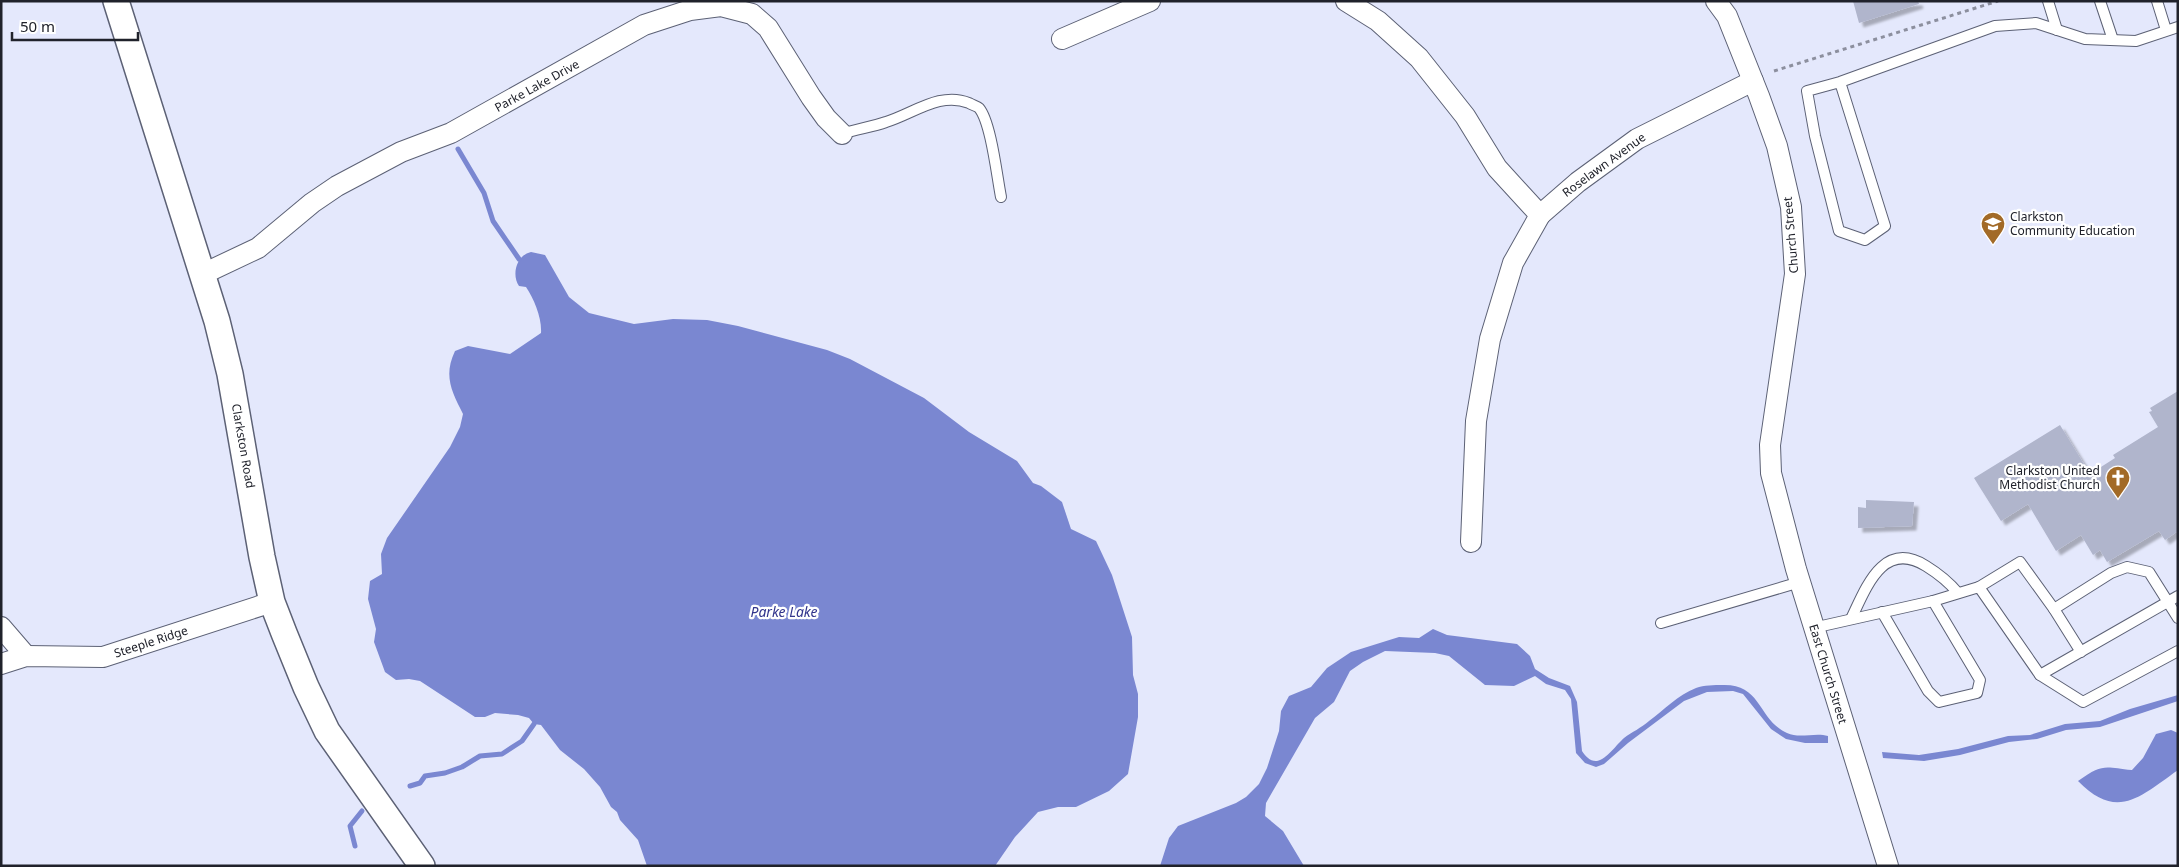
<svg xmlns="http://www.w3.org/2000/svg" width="2179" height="867" font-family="'Noto Sans',sans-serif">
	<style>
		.water { fill: #7a87d1 }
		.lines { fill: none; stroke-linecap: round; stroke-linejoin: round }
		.stream { stroke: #7a87d1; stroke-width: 5 }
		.building { fill: #b0b5cc; filter: url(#shadow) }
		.service-casing { stroke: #5c6175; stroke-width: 12 }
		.minor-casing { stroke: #5c6175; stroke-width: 22 }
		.tertiary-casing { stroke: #5c6175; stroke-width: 28 }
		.path { stroke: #8c8f9e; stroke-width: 3; stroke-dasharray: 4 4; stroke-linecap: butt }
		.service { stroke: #fff; stroke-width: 10 }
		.minor { stroke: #fff; stroke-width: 20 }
		.tertiary { stroke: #fff; stroke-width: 25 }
		.labels { text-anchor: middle; stroke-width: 4.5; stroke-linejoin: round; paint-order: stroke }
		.street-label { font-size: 12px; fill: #20222b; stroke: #fff }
		.poi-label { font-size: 12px; fill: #20222b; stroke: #fff; text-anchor: start }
		.water-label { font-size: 14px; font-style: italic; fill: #31348c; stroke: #fff }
	</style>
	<defs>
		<filter id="shadow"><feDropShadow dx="4.5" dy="4.5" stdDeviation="1" flood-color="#0004"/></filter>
	</defs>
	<rect width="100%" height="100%" fill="#e4e8fc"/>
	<!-- water -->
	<g class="water">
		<path d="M531,252L545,255L569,297L589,313L634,324L673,319L707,320L738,326L827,350L850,359L924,398L969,432L1017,461L1033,483L1041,486L1062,502L1071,529L1096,541L1112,575L1132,637L1133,675L1138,694V717L1128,774L1109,791L1076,807H1058L1038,812L1015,837L995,866H647L638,840L620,820L617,812L611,807L600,787L584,769L560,750L541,725L534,724L529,718L518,715L495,713L485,717H475L420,681L409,679L396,680L385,672L374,642L376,629L368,599L370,581L382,574L381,554L387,538L450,447L460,427L463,414C452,392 443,376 455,351L468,346L510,354L541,333C542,318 534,299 526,287L519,286C511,274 517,255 531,252Z"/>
		<path d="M1433,629L1447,635L1517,644L1530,656L1535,669L1549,678L1570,686L1577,702L1582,751C1585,756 1591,762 1597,761C1607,759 1617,744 1624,738C1632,732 1641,728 1649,721C1664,710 1678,695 1696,688C1704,685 1714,685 1723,685C1762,684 1758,720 1787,733C1800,739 1815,732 1828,736V743H1805L1786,739L1771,729L1743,694L1733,691L1707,692L1684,701L1628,743L1604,764L1596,767L1585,763L1576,753L1571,699L1565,690L1546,684L1535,676L1514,686L1485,685L1449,656L1435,653L1385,651L1363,662L1350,671L1334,702L1315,718L1266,803L1265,816L1283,831L1304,866H1160L1169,838L1178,826L1236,803L1246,797L1259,784L1267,768L1279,731L1281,711L1289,696L1311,687L1327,668L1351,652L1399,637L1419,638Z"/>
		<polygon points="2178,695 2178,701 2100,727 2066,730 2037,739 2009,742 1960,755 1924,761 1883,758 1882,752 1919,755 1958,749 2008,736 2030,735 2065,724 2100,721 2130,709"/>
		<path d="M2171,730L2178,733V770C2140,797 2117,821 2078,781C2103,763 2104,767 2132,770L2143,758L2156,734Z"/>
	</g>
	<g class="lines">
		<!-- stream -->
		<g class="stream">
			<polyline points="458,149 484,193 493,221 519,259"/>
			<polyline points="410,786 420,783 425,776 445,773 462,767 480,756 502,754 522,741 534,724"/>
			<polyline points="355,846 350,826 362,811"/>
		</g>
	</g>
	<!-- building -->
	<g class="building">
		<polygon points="1853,1 1918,1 1919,4 1859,23"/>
		<polygon points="2178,391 2178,531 2165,540 2159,531 2107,562 2100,550 2093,555 2081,535 2056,551 2028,504 2001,521 1974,478 2060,425 2090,474 2115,458 2113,455 2158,427 2149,412 2152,411 2150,408"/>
		<polygon points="1866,500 1914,502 1912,526 1858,528 1858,507 1866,508"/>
	</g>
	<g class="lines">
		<defs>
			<g id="service">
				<polyline points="2048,1 2057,30"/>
				<polyline points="2100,1 2113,40"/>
				<polyline points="2157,1 2166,30"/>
				<polyline points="1840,82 1885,226 1865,240 1839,231 1815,136 1807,91 1840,82 1995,26 2036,23 2085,39 2136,41 2178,27"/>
				<path d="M842,134C857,129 872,127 886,122C913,114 940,91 969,103C972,105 977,106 979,108C991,122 997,177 1001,197"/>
				<polyline points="1979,587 2020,562 2054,609 2111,573 2127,567 2149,572 2178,618"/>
				<polyline points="2054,609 2081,652"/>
				<polyline points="1882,612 1928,691 1939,702 1977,693 1980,680 1933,601"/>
				<path d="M1851,619C1866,588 1883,539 1926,566C1939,574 1948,581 1958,593"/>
				<polyline points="1661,623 1800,582"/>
				<polyline points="1813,628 1933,601 1979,587 2040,675 2083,702 2178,651"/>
				<polyline points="2040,675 2178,596"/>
			</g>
			<g id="minor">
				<polyline points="1346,1 1378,21 1419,58 1465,116 1497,168 1540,215 1513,263 1490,339 1476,421 1471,542"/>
				<polyline points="1716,1 1727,16 1759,96 1777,146 1791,207 1795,274 1770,445 1771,473 1796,569 1888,866"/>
				<polyline points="1062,39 1150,1"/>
				<polyline points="1540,215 1578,182 1637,139 1753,81"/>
				<polyline points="203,274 258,248 312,203 337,186 401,152 451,133 644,25 690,10 721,6 752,14 768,28 811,97 826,118 842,134"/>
				<polyline points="1,627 26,656"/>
				<polyline points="1,664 26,656 103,657 272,602"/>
			</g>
			<polyline id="tertiary" points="116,1 217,321 230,374 262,557 272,602 284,633 306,687 327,731 422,866"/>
		</defs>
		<!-- service casing -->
		<use href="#service" class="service-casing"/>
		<!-- minor casing -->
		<use href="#minor" class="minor-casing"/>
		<!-- tertiary casing -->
		<use href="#tertiary" class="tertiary-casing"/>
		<!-- path -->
		<polyline class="path" points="1774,71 1998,1"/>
		<!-- service -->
		<use href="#service" class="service"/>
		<!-- minor -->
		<use href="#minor" class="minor"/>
		<!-- tertiary -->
		<use href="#tertiary" class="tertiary"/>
	</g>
	<!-- icons -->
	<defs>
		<symbol id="school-pin" viewBox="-11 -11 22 30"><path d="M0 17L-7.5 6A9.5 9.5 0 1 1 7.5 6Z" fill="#a26a27" stroke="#fff"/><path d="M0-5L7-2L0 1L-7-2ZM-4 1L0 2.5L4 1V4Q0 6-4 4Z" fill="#fff"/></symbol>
		<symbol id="church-pin" viewBox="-11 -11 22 30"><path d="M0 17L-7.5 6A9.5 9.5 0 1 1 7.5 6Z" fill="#a26a27" stroke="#fff"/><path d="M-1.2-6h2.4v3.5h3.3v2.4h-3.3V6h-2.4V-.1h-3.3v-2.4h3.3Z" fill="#fff"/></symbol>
	</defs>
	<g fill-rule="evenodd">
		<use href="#school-pin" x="1979" y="210" width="28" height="38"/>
		<use href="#church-pin" x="2104" y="464" width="28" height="38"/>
	</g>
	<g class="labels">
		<!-- street labels -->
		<g class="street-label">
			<text transform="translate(537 86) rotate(-29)" y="4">Parke Lake Drive</text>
			<text transform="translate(1604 165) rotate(-36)" y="4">Roselawn Avenue</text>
			<text transform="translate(1791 235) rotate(-95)" y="4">Church Street</text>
			<text transform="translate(243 446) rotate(80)" y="4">Clarkston Road</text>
			<text transform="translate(151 642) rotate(-18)" y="4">Steeple Ridge</text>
			<text transform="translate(1828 674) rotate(73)" y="4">East Church Street</text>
		</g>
		<!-- poi labels -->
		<g class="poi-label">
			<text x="2010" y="221">Clarkston<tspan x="2010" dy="14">Community Education</tspan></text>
			<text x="2100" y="475" text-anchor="end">Clarkston United<tspan x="2100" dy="14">Methodist Church</tspan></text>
		</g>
		<!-- water labels -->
		<g class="water-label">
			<text x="784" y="617">Parke Lake</text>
		</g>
	</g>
	<!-- border -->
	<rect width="2179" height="867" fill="none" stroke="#20222b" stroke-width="5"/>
	<!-- scale -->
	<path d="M12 32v8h126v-8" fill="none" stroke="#20222b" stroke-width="2.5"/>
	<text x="20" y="32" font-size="15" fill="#20222b" stroke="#ffffff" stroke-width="4" paint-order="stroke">50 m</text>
</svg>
